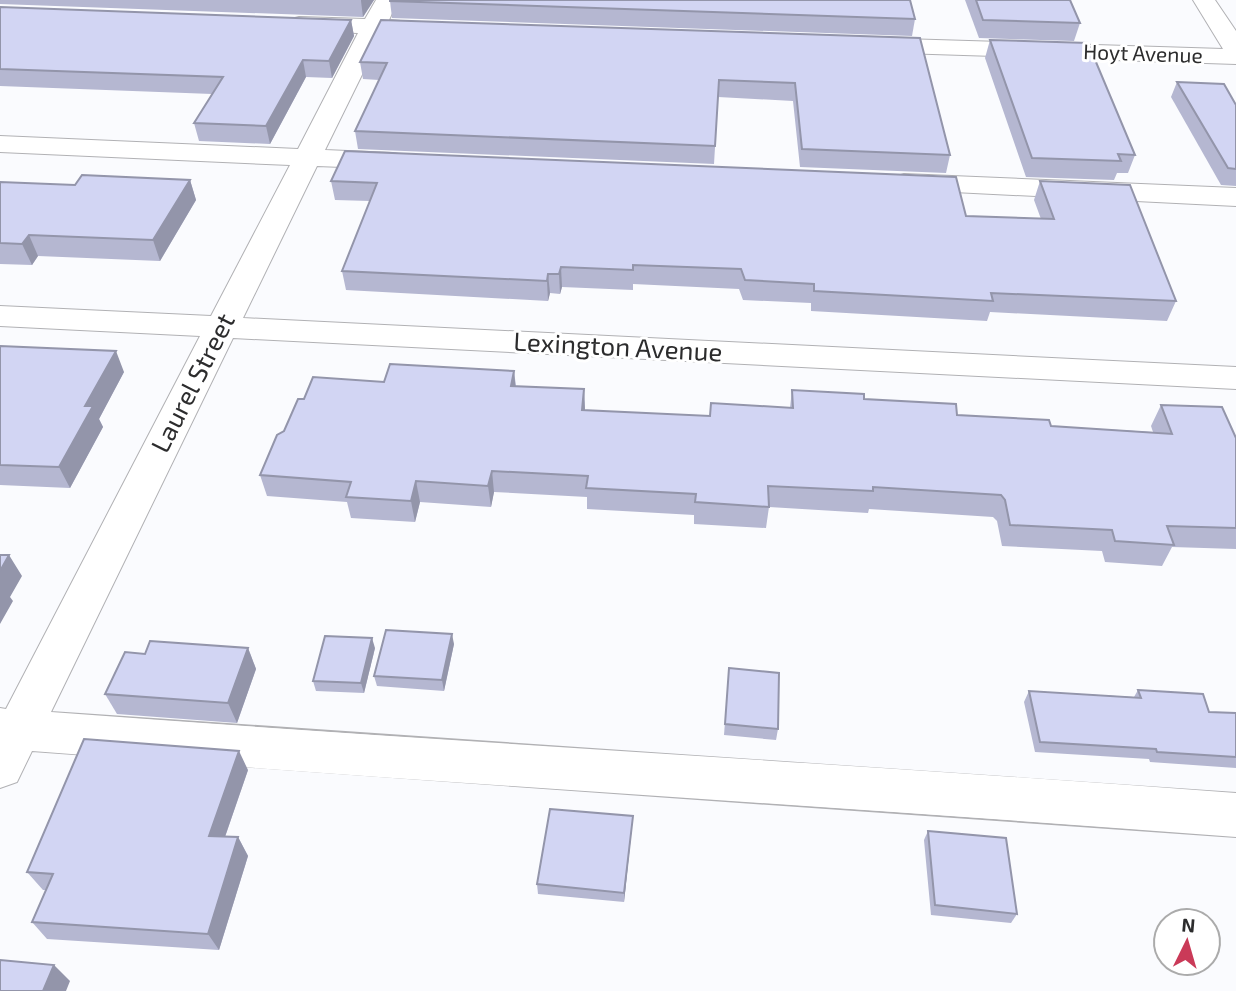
<svg xmlns="http://www.w3.org/2000/svg" width="1236" height="991" font-family="'Exo 2',sans-serif">
	<style>
		.lines { fill: none; stroke-linecap: round; stroke-linejoin: round }
		.minor-casing { stroke: #b1b1b4; stroke-width: 2 }
		.minor { fill: #fff; fill-rule: evenodd }
		.wall { fill: #b5b7d1 }
		.shaded-wall { fill: #9395aa }
		.building { fill: #d2d5f3; stroke: #9395aa; stroke-width: 2 }
		.labels { text-anchor: middle; stroke-width: 6; stroke-linejoin: round; paint-order: stroke }
		.far-street-label { font-size: 21px; fill: #2c2c2d; stroke: #fff }
		.street-label { font-size: 26px; fill: #2c2c2d; stroke: #fff }
	</style>
	<rect width="100%" height="100%" fill="#fafbfe"/>
	<g class="lines">
		<defs>
			<g id="minor">
				<path d="M376,0H398L389,20L436,24L440,29L436,34H382L325,150L393,153L403,155L407,161L403,167L393,169L317,166L243,318L1236,367V389L233,338L51,712C446,742 841,763 1236,793V837C835,806 433,783 32,751L17,782L0,788V708L6,709L200,336L0,326V306L211,316L290,165L0,152V136L298,149L358,33L299,31L291,29L287,24L291,19L299,17L365,19Z"/>
				<polygon points="1193,0 1215,0 1236,31 1236,64 870,52 861,50 858,45 861,40 870,38 1223,49"/>
				<polygon points="904,174 1236,188 1236,206 894,189 890,183 894,177"/>
			</g>
		</defs>
		<!-- minor casing -->
		<use href="#minor" class="minor-casing"/>
		<!-- minor -->
		<use href="#minor" class="minor"/>
	</g>
	<!-- wall -->
	<g class="wall">
		<polygon points="0,0 374,0 363,17 0,4"/>
		<polygon points="965,0 1070,0 1080,23 1074,41 979,38"/>
		<polygon points="390,1 915,19 912,36 392,18"/>
		<polygon points="0,7 351,20 354,36 332,78 306,77 270,144 199,141 194,123 212,94 0,86"/>
		<polygon points="920,38 950,155 946,173 800,167 793,101 718,97 714,164 358,149 355,131 379,80 363,79 360,62"/>
		<polygon points="990,40 1135,155 1128,173 1117,173 1114,180 1026,177 985,58"/>
		<polygon points="1177,82 1236,105 1236,186 1221,185 1171,97"/>
		<polygon points="190,180 196,200 160,261 38,256 32,265 0,264 0,182 75,185"/>
		<polygon points="331,181 966,216 1041,219 1034,200 1040,181 1176,301 1167,321 990,312 987,321 811,311 811,303 743,300 739,289 633,284 633,290 562,287 560,294 550,293 548,301 346,290 342,271 370,201 335,200"/>
		<polygon points="0,346 124,372 99,419 103,427 70,488 0,485"/>
		<polygon points="514,371 516,386 584,389 585,410 710,416 711,403 790,408 792,390 864,399 957,415 1051,426 1153,432 1151,426 1161,405 1236,438 1236,549 1172,547 1162,566 1105,562 1102,551 1002,546 997,521 993,517 869,509 868,513 769,507 766,528 694,524 694,515 587,509 587,497 494,492 491,507 420,502 415,522 351,518 347,502 267,496 260,475 284,431 304,399 384,382"/>
		<polygon points="454,644 444,691 377,686 374,676"/>
		<polygon points="248,648 256,669 237,723 117,714 105,694 145,654"/>
		<polygon points="375,648 364,693 316,691 313,681"/>
		<polygon points="729,668 778,729 776,740 724,735"/>
		<polygon points="1138,690 1209,712 1236,713 1236,768 1150,762 1149,759 1035,752 1024,702 1029,691 1134,697"/>
		<polygon points="248,770 225,837 238,837 248,856 219,950 47,939 32,922 46,890 43,890 27,872"/>
		<polygon points="633,816 624,902 538,894 537,884"/>
		<polygon points="928,831 1017,914 1011,923 931,915 924,840"/>
	</g>
	<!-- shaded-wall -->
	<g class="shaded-wall">
		<polygon points="361,0 374,0 363,17 361,1"/>
		<polygon points="351,20 354,36 332,78 329,61"/>
		<polygon points="303,60 306,77 270,144 266,126"/>
		<polygon points="190,180 196,200 160,261 153,240"/>
		<polygon points="29,235 38,256 32,265 22,244"/>
		<polygon points="561,267 562,287 560,294 559,274"/>
		<polygon points="548,274 550,293 548,301 547,281"/>
		<polygon points="116,351 124,372 99,419 103,427 70,488 59,467 85,406"/>
		<polygon points="514,371 516,392 511,386"/>
		<polygon points="584,389 585,410 582,410"/>
		<polygon points="492,471 494,492 491,507 488,486"/>
		<polygon points="416,481 420,502 415,522 411,501"/>
		<polygon points="9,555 22,576 10,597 13,601 0,624 0,571"/>
		<polygon points="452,634 454,644 444,691 442,680"/>
		<polygon points="372,638 375,648 364,693 361,683"/>
		<polygon points="248,648 256,669 237,723 228,703"/>
		<polygon points="239,751 248,770 219,854 209,836"/>
		<polygon points="633,816 632,826 624,902 624,893"/>
		<polygon points="238,837 248,856 219,950 208,934"/>
		<polygon points="54,965 70,981 66,991 43,991"/>
	</g>
	<!-- building -->
	<g class="building">
		<polygon points="390,0 910,0 915,19 390,1"/>
		<polygon points="976,0 1070,0 1080,23 983,20"/>
		<polygon points="0,7 351,20 329,61 303,60 266,126 194,123 223,77 0,69"/>
		<polygon points="381,20 920,38 950,155 802,149 795,83 719,80 715,146 355,131 387,63 360,62"/>
		<polygon points="990,40 1088,43 1135,155 1118,154 1121,161 1032,158"/>
		<polygon points="1177,82 1224,84 1236,105 1236,169 1228,168"/>
		<polygon points="345,151 956,177 966,216 1054,219 1040,181 1130,185 1176,301 991,293 993,301 814,291 814,284 745,280 741,269 633,265 633,270 561,267 559,274 548,274 547,281 342,271 377,183 331,181"/>
		<polygon points="82,175 190,180 153,240 29,235 22,244 0,243 0,182 75,185"/>
		<polygon points="0,346 116,351 85,406 93,406 59,467 0,465"/>
		<polygon points="390,364 514,371 511,386 584,389 582,410 710,416 711,403 793,408 792,390 864,394 864,399 956,404 957,415 1049,420 1051,426 1172,434 1161,405 1222,407 1236,438 1236,528 1167,526 1174,545 1115,541 1112,530 1010,525 1005,500 1001,495 873,487 873,491 768,486 769,507 695,502 696,494 586,488 588,476 492,471 488,486 416,481 411,501 346,497 351,482 260,475 277,435 284,431 298,399 304,399 313,377 384,382"/>
		<polygon points="0,555 9,555 0,571"/>
		<polygon points="386,630 452,634 442,680 374,676"/>
		<polygon points="325,636 372,638 361,683 313,681"/>
		<polygon points="150,641 248,648 228,703 105,694 125,652 145,654"/>
		<polygon points="729,668 779,673 778,729 725,724"/>
		<polygon points="1138,690 1203,694 1209,712 1236,713 1236,757 1157,752 1156,749 1040,742 1029,691 1141,698"/>
		<polygon points="84,739 239,751 209,836 238,837 208,934 32,922 53,874 27,872"/>
		<polygon points="550,809 633,816 624,893 537,884"/>
		<polygon points="928,831 1006,838 1017,914 935,905"/>
		<polygon points="0,960 54,965 43,991 0,991"/>
	</g>
	<g class="labels">
		<!-- far-street labels -->
		<g class="far-street-label">
			<text transform="translate(1143 54) rotate(2)" y="7">Hoyt Avenue</text>
		</g>
		<!-- street labels -->
		<g class="street-label">
			<text transform="translate(618 347) rotate(3)" y="9">Lexington Avenue</text>
			<text transform="translate(193 383) rotate(-63)" y="9">Laurel Street</text>
		</g>
	</g>
	<!-- north arrow -->
	<g transform="translate(1187 942) rotate(5)"><circle r="33" fill="#ffffff" stroke="#ababab" stroke-width="2"/>
	<path d="M0-5L12 26L0 18L-12 26Z" fill="#ca3a58"/>
	<text y="-10" font-size="19" font-weight="bold" text-anchor="middle" fill="#2c2c2d">N</text>
	</g>
</svg>
